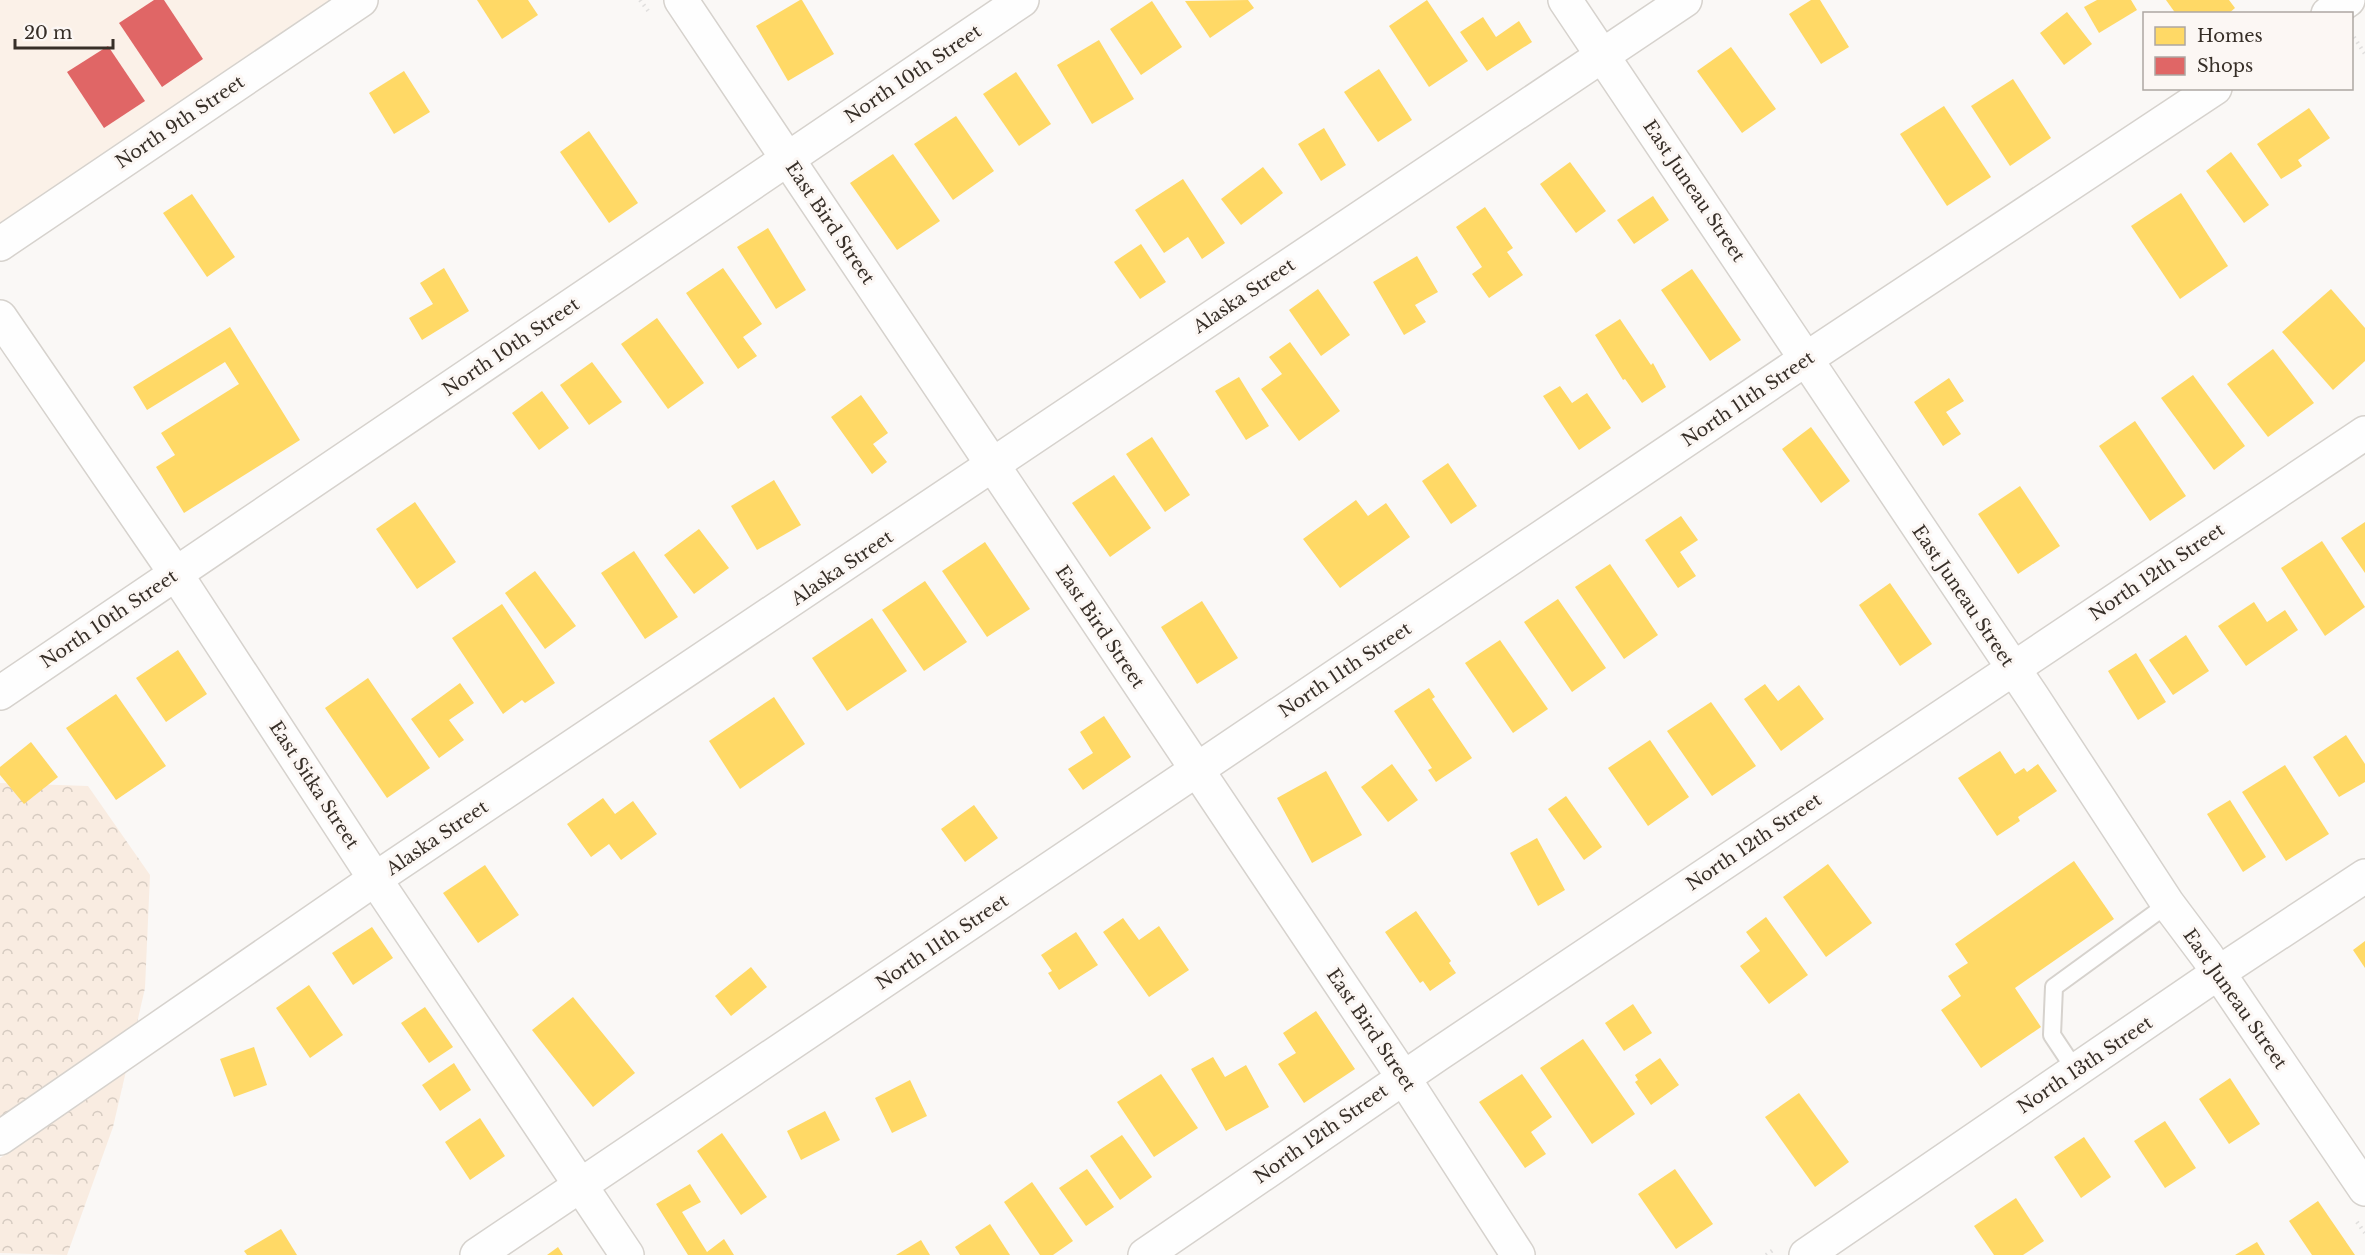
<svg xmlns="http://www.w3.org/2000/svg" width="2365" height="1255" font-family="'Libre Baskerville',serif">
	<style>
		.built { fill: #fbf1e8 }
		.forest { fill: url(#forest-crowns) }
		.homes { fill: #ffd966 }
		.shops { fill: #e06666 }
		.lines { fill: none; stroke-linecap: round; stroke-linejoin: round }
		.lane-casing { stroke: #d6d2cd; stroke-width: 20 }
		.street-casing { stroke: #d6d2cd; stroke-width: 36 }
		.path { stroke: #e0dfde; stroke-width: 4; stroke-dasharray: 1.5 4.5; stroke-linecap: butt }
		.lane { stroke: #fefefe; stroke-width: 16 }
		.street { stroke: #fefefe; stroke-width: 33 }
		.labels { text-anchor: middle; stroke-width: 6; stroke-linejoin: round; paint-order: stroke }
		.street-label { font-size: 18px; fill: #372f28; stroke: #fcf7f4 }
	</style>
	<defs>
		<pattern id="forest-crowns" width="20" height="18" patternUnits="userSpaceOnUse" patternTransform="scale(1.5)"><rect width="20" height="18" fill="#f9ece1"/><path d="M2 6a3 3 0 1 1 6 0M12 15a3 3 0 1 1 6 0" fill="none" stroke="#d6cbc1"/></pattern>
	</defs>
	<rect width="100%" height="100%" fill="#faf8f6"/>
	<!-- built -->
	<polygon class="built" points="0,0 331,0 0,223"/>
	<!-- forest -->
	<g class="forest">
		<polygon points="0,783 88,786 150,875 145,988 137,1023 0,1118"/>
		<polygon points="126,1071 113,1127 67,1255 0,1253 0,1158"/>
	</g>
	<!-- homes -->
	<g class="homes">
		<polygon points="477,0 528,0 538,15 502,39"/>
		<polygon points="800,0 802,0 834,54 788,81 756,26"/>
		<polygon points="1248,0 1254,8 1210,38 1185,1"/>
		<polygon points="1427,0 1468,61 1429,87 1389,26"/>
		<polygon points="1811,0 1820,0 1849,47 1821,64 1789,14"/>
		<polygon points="2097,0 2131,0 2137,10 2099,33 2084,7"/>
		<polygon points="2166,0 2229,0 2235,8 2228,14 2176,14"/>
		<polygon points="1152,1 1182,47 1141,75 1110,29"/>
		<polygon points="2067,12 2092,44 2064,65 2040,33"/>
		<polygon points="1483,17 1496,37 1519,21 1532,42 1487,71 1460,32"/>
		<polygon points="1099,40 1134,99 1092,124 1057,65"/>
		<polygon points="1731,47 1776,109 1742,133 1697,71"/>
		<polygon points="1379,69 1412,120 1378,142 1344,92"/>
		<polygon points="404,71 430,112 394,134 369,93"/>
		<polygon points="1016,72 1051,124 1019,146 983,94"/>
		<polygon points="2013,79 2051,138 2010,166 1971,106"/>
		<polygon points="1944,106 1991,177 1947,206 1900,134"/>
		<polygon points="2309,108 2330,138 2298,160 2302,166 2281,179 2257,144"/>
		<polygon points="956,116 994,171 953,200 914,144"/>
		<polygon points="1324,128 1346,165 1321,181 1298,144"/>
		<polygon points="589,131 638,203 609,223 560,152"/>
		<polygon points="2231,152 2269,205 2244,223 2206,171"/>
		<polygon points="893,154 940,221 897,250 850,183"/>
		<polygon points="1570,162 1606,211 1576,233 1540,184"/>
		<polygon points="1263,167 1283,193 1241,225 1221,199"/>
		<polygon points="1183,179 1225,243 1202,259 1188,237 1164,253 1135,210"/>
		<polygon points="2181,193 2228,266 2180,299 2131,226"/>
		<polygon points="192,194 235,257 207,277 163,213"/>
		<polygon points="1653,196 1669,220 1634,244 1617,220"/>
		<polygon points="1485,207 1513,248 1507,252 1523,275 1489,298 1472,274 1482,267 1456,227"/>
		<polygon points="768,228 806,290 776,309 737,247"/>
		<polygon points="1141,244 1166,282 1140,299 1114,262"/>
		<polygon points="1417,256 1438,292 1415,305 1426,322 1404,335 1373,282"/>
		<polygon points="444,268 469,311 422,340 409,318 433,304 420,283"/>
		<polygon points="723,268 762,324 743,337 757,356 738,369 686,293"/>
		<polygon points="1692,269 1741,340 1710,361 1661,290"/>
		<polygon points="1318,289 1350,335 1321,356 1289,310"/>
		<polygon points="2331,289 2365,328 2365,361 2333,390 2282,332"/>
		<polygon points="657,318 704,383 668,409 621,344"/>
		<polygon points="1620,319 1651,365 1653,363 1666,387 1642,403 1625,379 1623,380 1595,335"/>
		<polygon points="230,327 300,440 184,513 156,467 175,455 161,433 239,384 225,362 147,410 133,387"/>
		<polygon points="1290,342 1340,411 1299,441 1261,389 1282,374 1269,357"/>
		<polygon points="2273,349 2314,403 2268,437 2227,384"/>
		<polygon points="592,362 622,402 589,425 560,385"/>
		<polygon points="2193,375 2245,446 2214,470 2161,398"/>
		<polygon points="1239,377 1269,426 1246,440 1215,391"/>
		<polygon points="1949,378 1964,401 1946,412 1961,434 1943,446 1914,402"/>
		<polygon points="1560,386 1572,403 1587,393 1611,428 1579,450 1543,396"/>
		<polygon points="542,391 569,428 539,450 512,413"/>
		<polygon points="861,395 888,433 873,444 887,462 872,474 831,417"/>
		<polygon points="2135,421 2186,496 2150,521 2099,446"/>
		<polygon points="1811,427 1850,481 1821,503 1782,449"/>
		<polygon points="1152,437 1190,495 1165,512 1126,454"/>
		<polygon points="1448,463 1477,506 1451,524 1422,481"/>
		<polygon points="1114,475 1151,528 1110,557 1072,503"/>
		<polygon points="774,480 801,525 757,550 731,506"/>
		<polygon points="2020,486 2060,546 2018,574 1978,514"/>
		<polygon points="1356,500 1368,516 1386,503 1410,537 1340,588 1303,539"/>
		<polygon points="415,502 456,562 417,589 376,529"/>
		<polygon points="1681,516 1698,540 1680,552 1696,576 1678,588 1645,540"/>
		<polygon points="2365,522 2365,573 2341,538"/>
		<polygon points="699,529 729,568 694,594 664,555"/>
		<polygon points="2322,541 2365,607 2325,636 2281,568"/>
		<polygon points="985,542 1030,609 987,637 942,571"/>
		<polygon points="634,551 678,617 645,639 601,573"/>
		<polygon points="1610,564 1658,635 1624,659 1575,587"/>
		<polygon points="535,571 576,626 545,649 505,593"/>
		<polygon points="925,581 967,642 924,671 882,610"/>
		<polygon points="1890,583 1932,644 1900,666 1859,605"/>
		<polygon points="1558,599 1606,668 1572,692 1524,622"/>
		<polygon points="1202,601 1238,658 1197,684 1161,627"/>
		<polygon points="2254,602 2267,622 2285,610 2298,630 2246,666 2218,626"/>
		<polygon points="502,604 555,683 525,703 522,700 503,714 452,638"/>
		<polygon points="872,618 907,671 847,711 812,658"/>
		<polygon points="2186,635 2209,671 2173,695 2149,660"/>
		<polygon points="1500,640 1548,709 1513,733 1465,663"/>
		<polygon points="178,650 207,694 166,722 136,678"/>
		<polygon points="2136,653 2166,702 2138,720 2108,671"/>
		<polygon points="368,678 430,768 387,798 325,708"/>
		<polygon points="460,683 474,703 449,720 464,740 439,758 411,719"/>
		<polygon points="1765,684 1778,701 1799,685 1824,719 1781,751 1744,699"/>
		<polygon points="1429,688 1435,697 1432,699 1472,758 1436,782 1428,770 1432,768 1394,711"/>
		<polygon points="116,694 166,766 116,800 66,728"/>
		<polygon points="774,697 805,744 740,789 709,741"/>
		<polygon points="1711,702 1756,766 1712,796 1667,731"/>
		<polygon points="1104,716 1131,757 1083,790 1068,769 1093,753 1080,732"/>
		<polygon points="2346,735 2365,764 2365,782 2339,797 2313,757"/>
		<polygon points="1650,740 1689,797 1648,826 1608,768"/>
		<polygon points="31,742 58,777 24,804 0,775 0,767"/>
		<polygon points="2000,751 2015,774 2024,768 2027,772 2038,764 2057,791 2018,817 2020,821 1997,836 1958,778"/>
		<polygon points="1392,764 1418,800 1388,822 1361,787"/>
		<polygon points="2285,765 2329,834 2286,861 2242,792"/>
		<polygon points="1326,771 1362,835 1312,863 1277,798"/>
		<polygon points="1566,796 1602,847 1584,860 1548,809"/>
		<polygon points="603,798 615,814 633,801 657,834 621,860 609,844 591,857 567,824"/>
		<polygon points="2230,800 2266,857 2243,872 2207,814"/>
		<polygon points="974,805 998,838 965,862 941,829"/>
		<polygon points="1537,838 1565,890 1538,906 1510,853"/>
		<polygon points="2074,861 2114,919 2015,988 2041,1027 1981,1068 1941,1010 1961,996 1948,976 1968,963 1955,944"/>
		<polygon points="1828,864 1872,923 1826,957 1783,897"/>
		<polygon points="485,865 519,915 478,943 443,893"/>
		<polygon points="1416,911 1451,961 1449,963 1456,973 1430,991 1423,981 1420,983 1385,932"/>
		<polygon points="1766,917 1808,975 1769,1004 1740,966 1760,951 1746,932"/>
		<polygon points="1123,918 1139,940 1159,926 1189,970 1149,997 1103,932"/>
		<polygon points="372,927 393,958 353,985 332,953"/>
		<polygon points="1076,932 1098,965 1059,990 1048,973 1052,971 1041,955"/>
		<polygon points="2365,941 2365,968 2353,950"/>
		<polygon points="751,967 767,987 731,1016 715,996"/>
		<polygon points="309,985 343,1035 310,1058 276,1008"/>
		<polygon points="573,997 635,1073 593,1107 532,1030"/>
		<polygon points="1633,1004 1652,1033 1624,1051 1605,1023"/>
		<polygon points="425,1007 453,1047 429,1063 401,1023"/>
		<polygon points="1316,1011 1355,1069 1304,1103 1278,1064 1296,1053 1283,1033"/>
		<polygon points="1583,1039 1635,1114 1592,1144 1540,1068"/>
		<polygon points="254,1047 267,1085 234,1097 220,1059"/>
		<polygon points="1213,1057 1225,1077 1246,1065 1269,1107 1226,1131 1191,1069"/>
		<polygon points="1660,1058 1679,1085 1651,1105 1635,1082 1638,1080 1635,1075"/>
		<polygon points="454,1063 471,1090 440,1111 422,1085"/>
		<polygon points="1161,1074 1198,1128 1154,1157 1117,1102"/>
		<polygon points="1522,1074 1552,1117 1531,1132 1546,1154 1525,1168 1479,1102"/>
		<polygon points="2230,1078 2260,1124 2229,1144 2199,1099"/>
		<polygon points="910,1080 927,1116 892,1133 875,1098"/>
		<polygon points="1799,1093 1849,1162 1815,1187 1765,1117"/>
		<polygon points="825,1111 840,1140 801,1160 787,1131"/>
		<polygon points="480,1118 505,1156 470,1180 445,1142"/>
		<polygon points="2165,1121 2196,1168 2165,1188 2134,1141"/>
		<polygon points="722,1133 767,1197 741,1215 697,1151"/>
		<polygon points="1122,1135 1152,1177 1120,1200 1090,1156"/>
		<polygon points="2084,1137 2111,1177 2081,1198 2054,1157"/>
		<polygon points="1087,1169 1114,1207 1086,1226 1059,1188"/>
		<polygon points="1675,1169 1713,1224 1676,1249 1638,1194"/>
		<polygon points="1032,1182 1073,1241 1053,1255 1040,1255 1004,1202"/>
		<polygon points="690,1184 701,1202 682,1212 707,1252 724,1239 734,1255 688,1255 656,1204"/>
		<polygon points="2016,1198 2044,1241 2023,1255 1994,1255 1974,1226"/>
		<polygon points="2318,1201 2355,1255 2312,1255 2289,1221"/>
		<polygon points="990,1224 1010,1255 960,1255 955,1247"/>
		<polygon points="281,1229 297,1255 247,1255 244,1251"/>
		<polygon points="921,1240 930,1255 896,1255"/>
		<polygon points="2257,1242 2265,1255 2235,1255"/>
		<polygon points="558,1247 563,1255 547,1255"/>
	</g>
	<!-- shops -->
	<g class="shops">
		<polygon points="154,0 164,0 203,59 162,87 119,23"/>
		<polygon points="108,46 145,101 104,128 67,72"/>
	</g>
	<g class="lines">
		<defs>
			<polyline id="lane" points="2076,1071 2052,1035 2054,987 2168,904"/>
			<g id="street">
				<polyline points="681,0 1403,1077 1518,1255"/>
				<polyline points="1565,0 2032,696 2168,904 2207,956 2365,1189"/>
				<polyline points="2328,14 2348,0"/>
				<polyline points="0,244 361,0"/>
				<polyline points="0,317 176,574 375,879 627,1255"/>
				<polyline points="0,693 1022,0"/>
				<polyline points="0,1138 375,879 1685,0"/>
				<polyline points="477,1255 1806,359 2215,88"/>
				<polyline points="1145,1255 1437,1055 2365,433"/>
				<polyline points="1806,1255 2218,973 2365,876"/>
			</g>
		</defs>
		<!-- lane casing -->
		<use href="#lane" class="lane-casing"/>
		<!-- street casing -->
		<use href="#street" class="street-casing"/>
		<!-- path -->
		<g class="path">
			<polyline points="640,0 649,12"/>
			<polyline points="2354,37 2365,54"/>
			<polyline points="2357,1222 2365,1233"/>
			<polyline points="1766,1255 1773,1250"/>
		</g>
		<!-- lane -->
		<use href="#lane" class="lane"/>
		<!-- street -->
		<use href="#street" class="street"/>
	</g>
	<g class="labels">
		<!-- street labels -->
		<g class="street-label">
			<text transform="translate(913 74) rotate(-34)" y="6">North 10th Street</text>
			<text transform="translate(180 122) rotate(-34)" y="6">North 9th Street</text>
			<text transform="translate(1694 191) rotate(56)" y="6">East Juneau Street</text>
			<text transform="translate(830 223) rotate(56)" y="6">East Bird Street</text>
			<text transform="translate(1244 296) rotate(-34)" y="6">Alaska Street</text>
			<text transform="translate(511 347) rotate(-34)" y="6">North 10th Street</text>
			<text transform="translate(1748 399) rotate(-34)" y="6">North 11th Street</text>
			<text transform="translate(842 568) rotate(-34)" y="6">Alaska Street</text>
			<text transform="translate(2157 572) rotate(-34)" y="6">North 12th Street</text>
			<text transform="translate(1963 596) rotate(56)" y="6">East Juneau Street</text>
			<text transform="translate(109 619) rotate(-34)" y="6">North 10th Street</text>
			<text transform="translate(1100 627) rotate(56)" y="6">East Bird Street</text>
			<text transform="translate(1345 670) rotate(-34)" y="6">North 11th Street</text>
			<text transform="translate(314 785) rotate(57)" y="6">East Sitka Street</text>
			<text transform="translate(437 838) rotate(-34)" y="6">Alaska Street</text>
			<text transform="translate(1754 842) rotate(-34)" y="6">North 12th Street</text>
			<text transform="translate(942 942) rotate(-34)" y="6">North 11th Street</text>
			<text transform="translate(2235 999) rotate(55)" y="6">East Juneau Street</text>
			<text transform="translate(1371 1030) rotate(56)" y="6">East Bird Street</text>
			<text transform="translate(2085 1065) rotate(-34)" y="6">North 13th Street</text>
			<text transform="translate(1321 1134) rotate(-35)" y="6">North 12th Street</text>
		</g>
	</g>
	<!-- legend -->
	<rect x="2143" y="12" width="210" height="78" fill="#fcf7f4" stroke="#ada7a2" stroke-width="1.5"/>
	<rect x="2155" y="27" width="30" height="18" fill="#ffd966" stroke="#ada7a2" stroke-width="1.5"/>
	<text x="2197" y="42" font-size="18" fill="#372f28">Homes</text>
	<rect x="2155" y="57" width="30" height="18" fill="#e06666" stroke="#ada7a2" stroke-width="1.5"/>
	<text x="2197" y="72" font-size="18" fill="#372f28">Shops</text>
	<!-- scale -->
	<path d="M15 39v9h98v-9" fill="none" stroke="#372f28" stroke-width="3"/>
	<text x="24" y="39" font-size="18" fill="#372f28" stroke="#fcf7f4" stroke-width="4.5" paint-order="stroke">20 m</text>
</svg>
